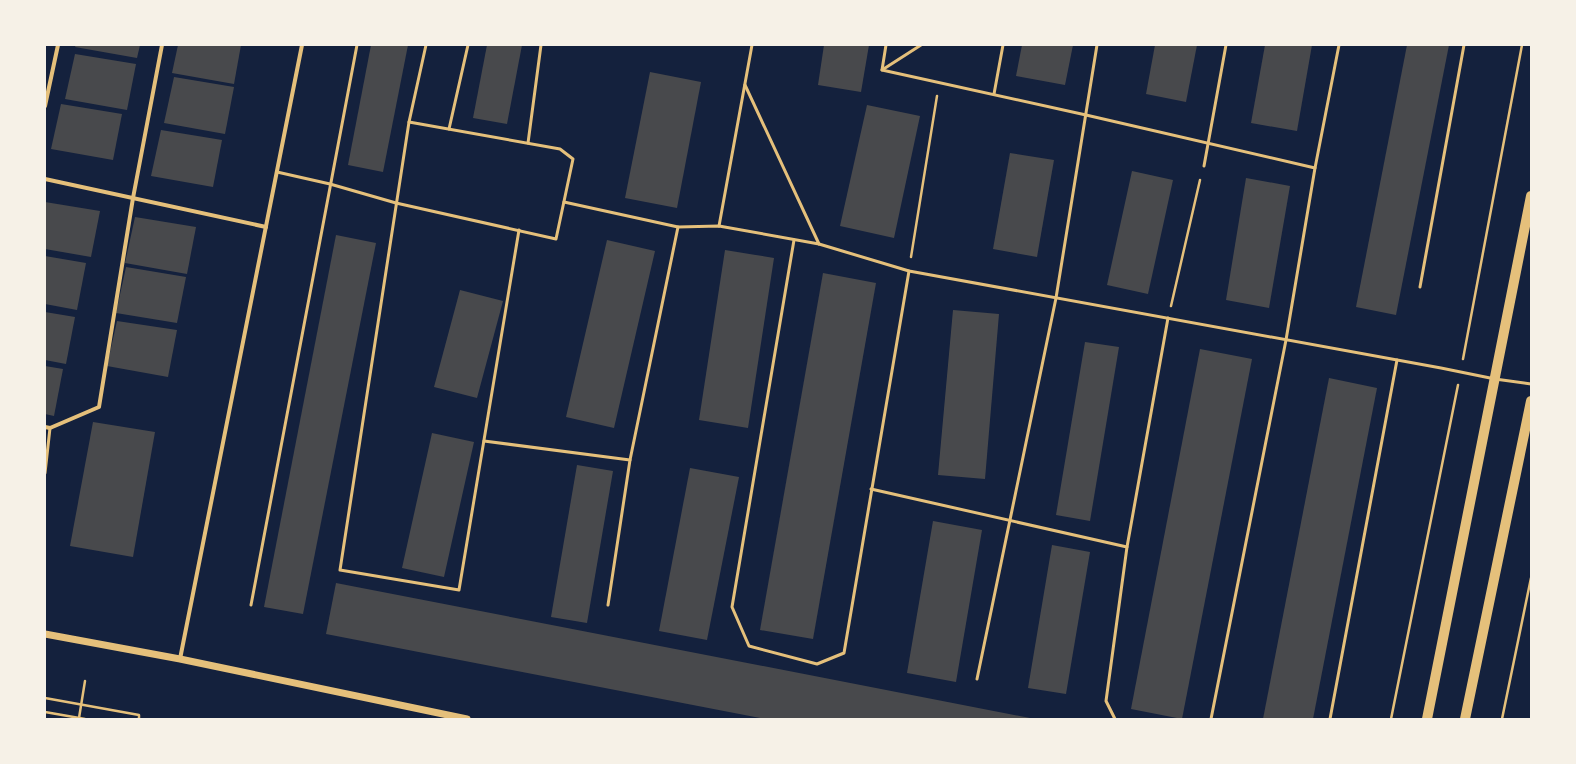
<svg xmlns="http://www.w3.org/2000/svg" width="1576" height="764" font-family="'Roboto Serif',serif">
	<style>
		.building { fill: #48494c }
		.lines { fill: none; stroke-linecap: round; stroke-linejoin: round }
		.path { stroke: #e5c07b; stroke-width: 2.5 }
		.service { stroke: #e5c07b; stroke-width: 3 }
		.minor { stroke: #e5c07b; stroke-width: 4 }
		.tertiary { stroke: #e5c07b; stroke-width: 7 }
		.primary { stroke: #e5c07b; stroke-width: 10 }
	</style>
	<rect width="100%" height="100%" fill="#14213d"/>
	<!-- building -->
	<g class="building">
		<polygon points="76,45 140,45 137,58 75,47"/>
		<polygon points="178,45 241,45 234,84 172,73"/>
		<polygon points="371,45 408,45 383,172 348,165"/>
		<polygon points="487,45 522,45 507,124 473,118"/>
		<polygon points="824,45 869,45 861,92 818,85"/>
		<polygon points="1022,45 1073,45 1065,85 1016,76"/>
		<polygon points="1155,45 1197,45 1186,102 1146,94"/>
		<polygon points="1265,45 1312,45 1297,131 1251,123"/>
		<polygon points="1407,45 1449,45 1396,315 1356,307"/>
		<polygon points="75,54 136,64 127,110 65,99"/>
		<polygon points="650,72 701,82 677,208 625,198"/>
		<polygon points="174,77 234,87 225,134 164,123"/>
		<polygon points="61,104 122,114 113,160 51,149"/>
		<polygon points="867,105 920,116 894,238 840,226"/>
		<polygon points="161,130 222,140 213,187 151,176"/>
		<polygon points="1010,153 1054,160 1037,257 993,249"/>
		<polygon points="1132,171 1173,180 1148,294 1107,285"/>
		<polygon points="1246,178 1290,186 1269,308 1226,300"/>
		<polygon points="45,202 100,211 91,257 45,249"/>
		<polygon points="135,217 196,227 187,274 125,263"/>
		<polygon points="336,235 376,243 303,614 264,607"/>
		<polygon points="607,240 655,251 614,428 566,417"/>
		<polygon points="725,250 774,258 748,428 699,420"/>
		<polygon points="45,256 86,263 77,310 45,304"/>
		<polygon points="126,267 186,277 177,323 116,313"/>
		<polygon points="823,273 876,283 813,639 760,630"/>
		<polygon points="460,290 503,301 477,398 434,387"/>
		<polygon points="953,310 999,314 985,479 938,475"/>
		<polygon points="45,312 75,317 66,364 45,360"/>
		<polygon points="117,321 177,330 168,377 107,366"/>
		<polygon points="1085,342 1119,347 1090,521 1056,515"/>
		<polygon points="1200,349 1252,359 1182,719 1131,709"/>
		<polygon points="45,366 63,369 54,416 45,414"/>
		<polygon points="1329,378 1377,388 1313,719 1263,719"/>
		<polygon points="93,422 155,432 133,557 70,546"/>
		<polygon points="432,433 474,442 444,577 402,568"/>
		<polygon points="577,465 613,471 587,623 551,617"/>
		<polygon points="690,468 739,477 707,640 659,631"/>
		<polygon points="933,521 982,530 956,682 907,673"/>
		<polygon points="1052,545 1090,552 1066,694 1028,688"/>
		<polygon points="336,583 1030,718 1030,719 765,719 326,634"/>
	</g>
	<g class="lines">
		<!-- path -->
		<g class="path">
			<polyline points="911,257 937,96"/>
			<polyline points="1171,306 1200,180"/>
			<polyline points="1463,359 1522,45"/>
			<polyline points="45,698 139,715 139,719"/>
			<polyline points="45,712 85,719"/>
			<polyline points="79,718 85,681"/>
			<polyline points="1391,719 1458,385"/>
			<polyline points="1502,719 1531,578"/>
		</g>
		<!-- service -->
		<g class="service">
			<polyline points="426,45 409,122 340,570 459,590 519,230"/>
			<polyline points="886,45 882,70 1086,115 1315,168"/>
			<polyline points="882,70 921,45"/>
			<polyline points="745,85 819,244"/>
			<polyline points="994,94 1003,45"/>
			<polyline points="449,129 468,45"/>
			<polyline points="528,143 541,45"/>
			<polyline points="1204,166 1226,45"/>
			<polyline points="277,172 330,184 396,203 556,239 573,159 560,149 409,122"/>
			<polyline points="564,202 678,227 719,226 819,244 909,271 1441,368 1495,379 1531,384"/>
			<polyline points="719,226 752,45"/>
			<polyline points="794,240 732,607 749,646 817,664 844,653 909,271"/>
			<polyline points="1420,287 1464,45"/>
			<polyline points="484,441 630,460"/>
			<polyline points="45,473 50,428"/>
			<polyline points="871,489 1127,547"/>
			<polyline points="251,605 357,45"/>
			<polyline points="608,605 630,460 678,227"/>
			<polyline points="977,679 1056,298 1097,45"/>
			<polyline points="1115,719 1106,701 1127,547 1168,318"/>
			<polyline points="1211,719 1286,340 1315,168 1339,45"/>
			<polyline points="1330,719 1397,360"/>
		</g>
		<!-- minor -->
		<g class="minor">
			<polyline points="45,106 58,45"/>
			<polyline points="45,179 266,227"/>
			<polyline points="45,427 50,428 99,407 133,198 162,45"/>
			<polyline points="180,659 302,45"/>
		</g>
		<!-- tertiary -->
		<polyline class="tertiary" points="45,634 180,659 467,719"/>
		<!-- primary -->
		<g class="primary">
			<polyline points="1427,719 1531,196"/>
			<polyline points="1465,719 1531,401"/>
		</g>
	</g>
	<!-- border -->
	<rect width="1576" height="764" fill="none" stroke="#f6f1e7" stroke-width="92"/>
</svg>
